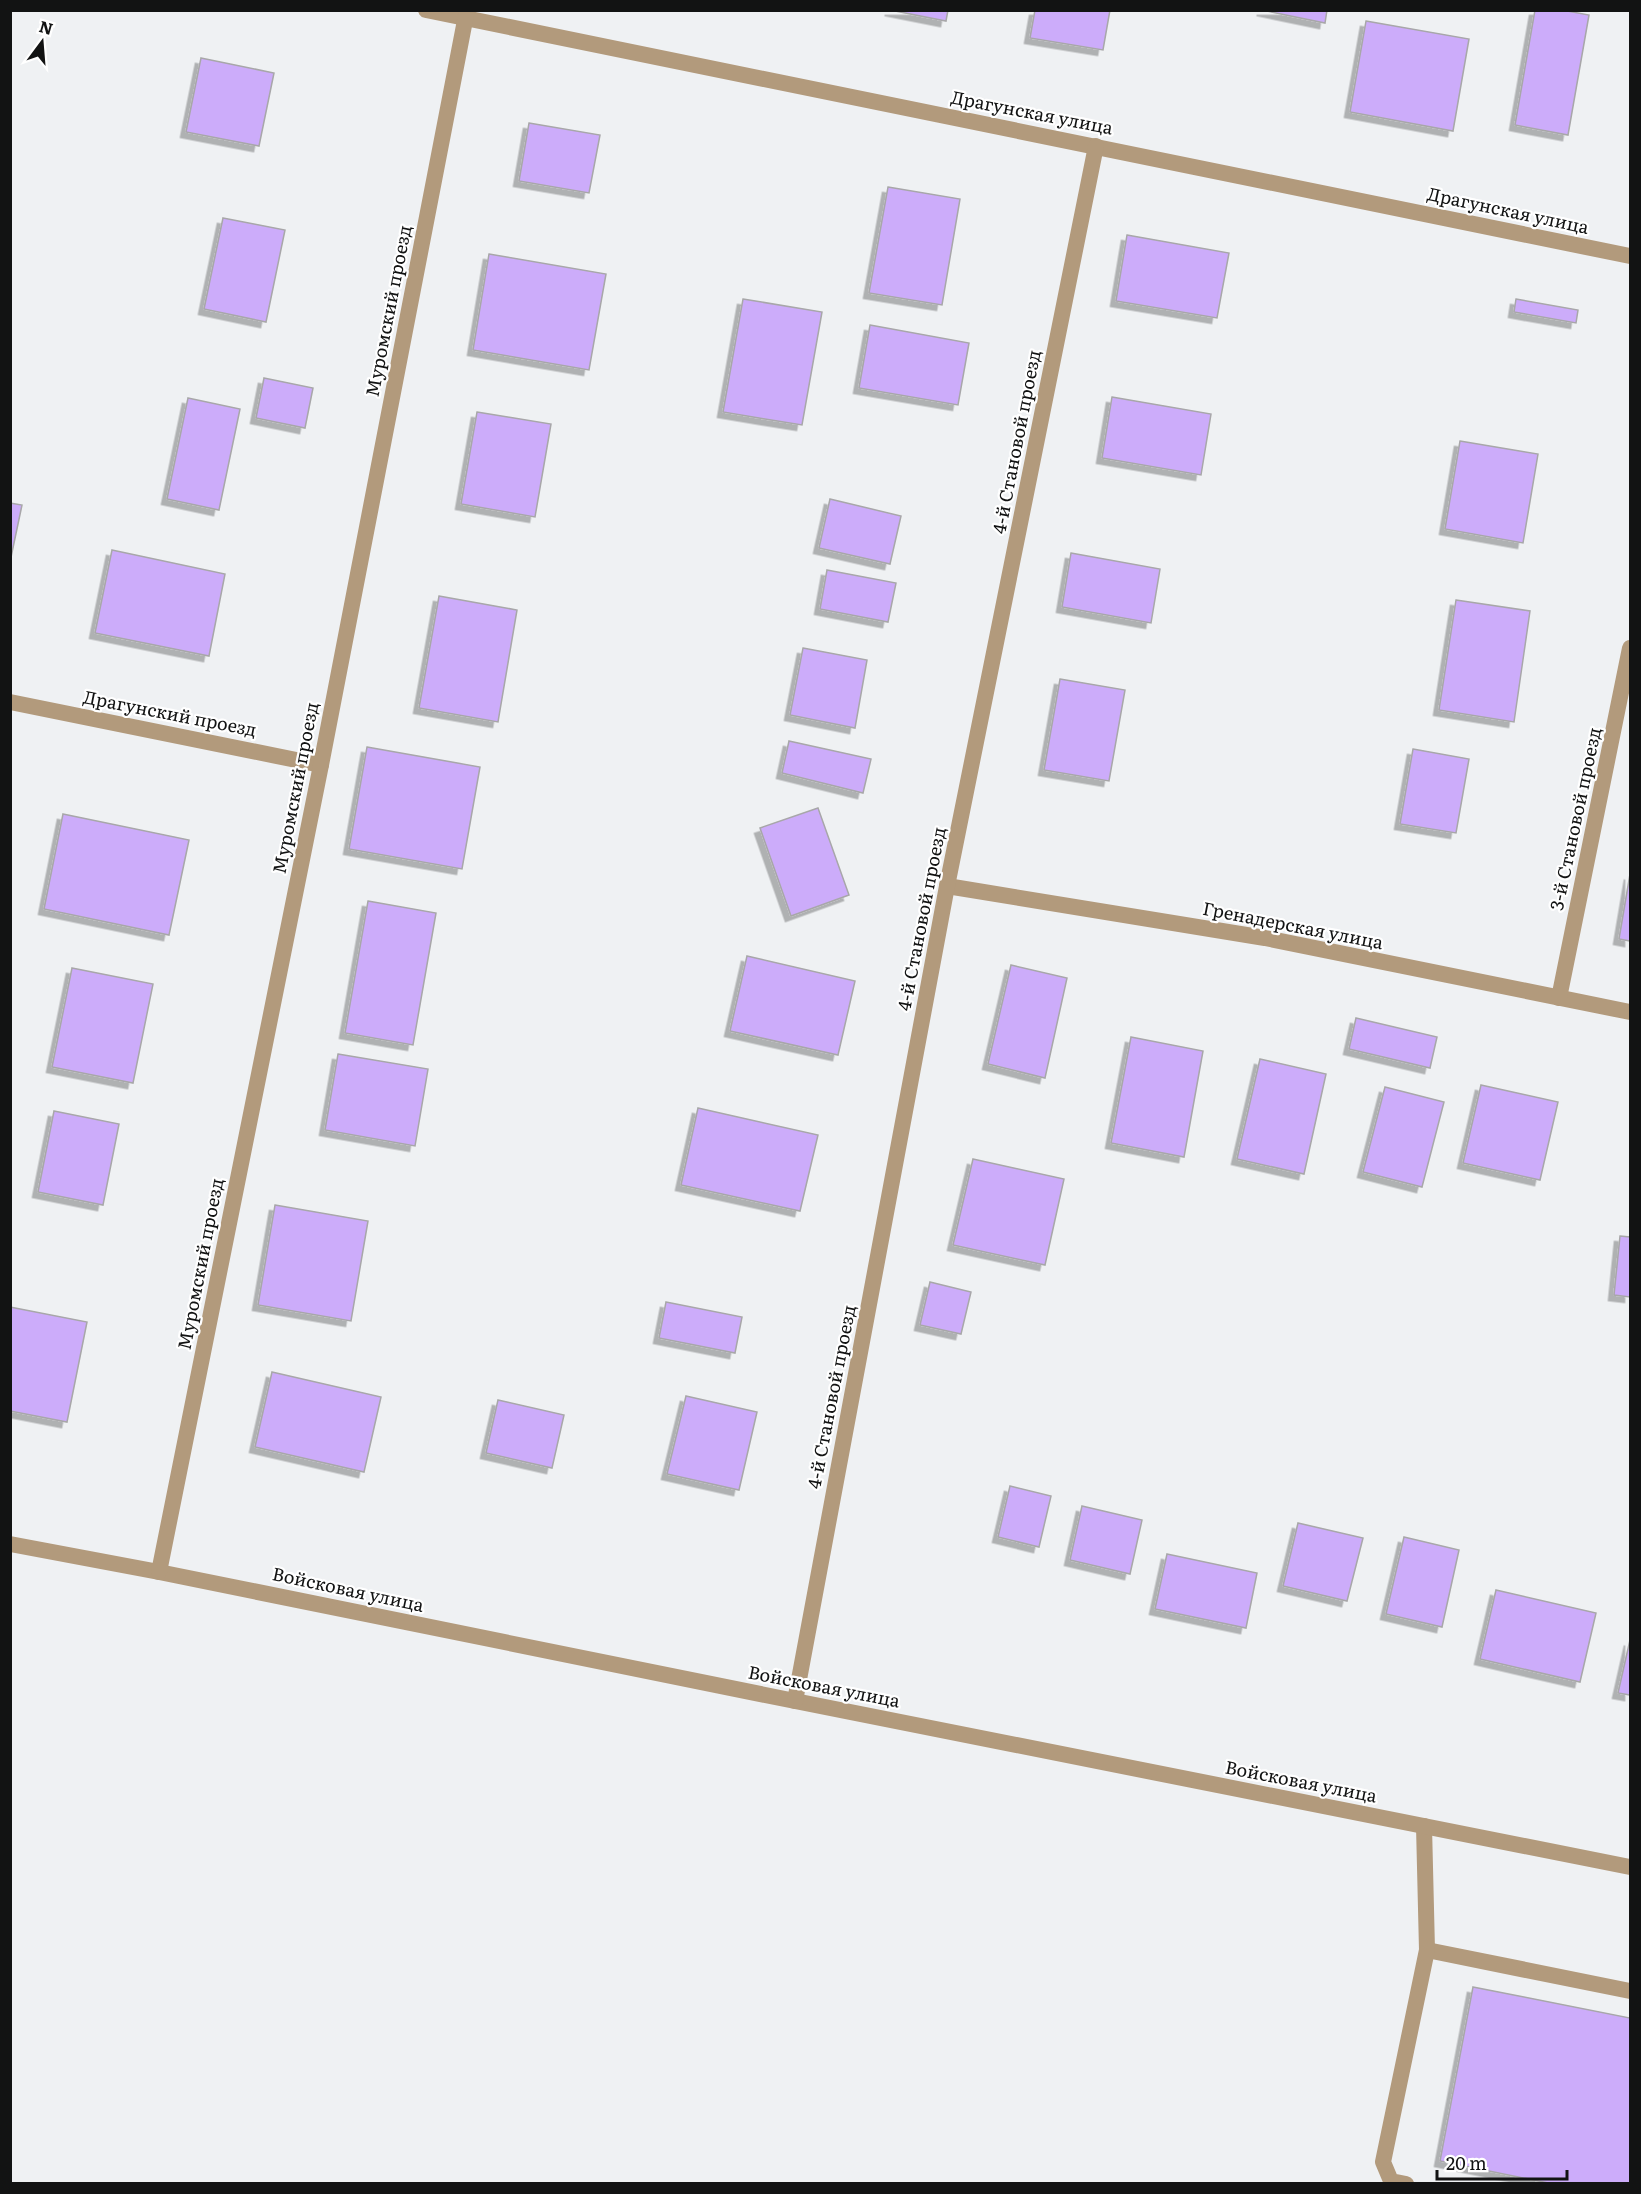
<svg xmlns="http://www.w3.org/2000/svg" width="1641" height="2194" font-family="Literata,serif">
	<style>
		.building { fill: #ccacfa; stroke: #a8a7a9; stroke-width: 1.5; filter: url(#shadow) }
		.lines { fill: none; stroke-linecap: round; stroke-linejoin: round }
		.service { stroke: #b29a7c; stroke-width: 16 }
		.minor { stroke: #b29a7c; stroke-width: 16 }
		.labels { text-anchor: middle; stroke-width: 4.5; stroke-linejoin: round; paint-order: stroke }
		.street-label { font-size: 18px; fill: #121313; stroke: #fff }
	</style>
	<defs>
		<filter id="shadow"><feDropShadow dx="-5.5" dy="5.5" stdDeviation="0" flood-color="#0004"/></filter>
	</defs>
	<rect width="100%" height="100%" fill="#eff1f3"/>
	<!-- building -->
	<g class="building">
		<polygon points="890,10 948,10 946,21"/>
		<polygon points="1035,10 1110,10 1103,50 1030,38"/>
		<polygon points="1262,10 1327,10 1325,23"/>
		<polygon points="1535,10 1562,10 1589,15 1568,135 1515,125"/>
		<polygon points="1366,21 1469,39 1453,131 1350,112"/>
		<polygon points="201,58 274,73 259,146 186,132"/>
		<polygon points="529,123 600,135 589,193 519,181"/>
		<polygon points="888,187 960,199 942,305 869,293"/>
		<polygon points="223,218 285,230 266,322 204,309"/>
		<polygon points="1127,235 1229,253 1217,318 1116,301"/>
		<polygon points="489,254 606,274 589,370 473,350"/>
		<polygon points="743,299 822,312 802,425 723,412"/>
		<polygon points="1516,299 1578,310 1576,323 1514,312"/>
		<polygon points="870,325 969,343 958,405 859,388"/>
		<polygon points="264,378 313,388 305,428 256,418"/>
		<polygon points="1112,397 1211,414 1201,475 1102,458"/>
		<polygon points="188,398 240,409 219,510 167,499"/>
		<polygon points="477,412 551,424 535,517 461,504"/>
		<polygon points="1460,441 1538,454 1523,543 1445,529"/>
		<polygon points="830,499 901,516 890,564 819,548"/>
		<polygon points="10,503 22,505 10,562"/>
		<polygon points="112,550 225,574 209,656 95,633"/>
		<polygon points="1071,553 1160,569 1151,623 1062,607"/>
		<polygon points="827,570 896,583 888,622 820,609"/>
		<polygon points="439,596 517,610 498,722 419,708"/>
		<polygon points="1456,600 1530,611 1514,722 1439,710"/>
		<polygon points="803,648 867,660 855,728 790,715"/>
		<polygon points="1060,679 1125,690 1109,781 1044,770"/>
		<polygon points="789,741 871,759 863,793 782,773"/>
		<polygon points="367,747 480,767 462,869 349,849"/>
		<polygon points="1413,749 1469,759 1456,833 1400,824"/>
		<polygon points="818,808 849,895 791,916 760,828"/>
		<polygon points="63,814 189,840 169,935 44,909"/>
		<polygon points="1630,874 1630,941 1619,939"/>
		<polygon points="368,901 436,913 413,1045 345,1033"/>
		<polygon points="747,956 855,981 838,1055 730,1031"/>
		<polygon points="1011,965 1067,978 1045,1078 988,1064"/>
		<polygon points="72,968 153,984 133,1083 52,1067"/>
		<polygon points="1356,1018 1437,1037 1430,1068 1349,1049"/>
		<polygon points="1131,1037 1203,1051 1184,1157 1111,1143"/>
		<polygon points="338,1054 428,1069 415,1146 325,1130"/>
		<polygon points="1260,1059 1326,1074 1304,1174 1237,1159"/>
		<polygon points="1481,1085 1558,1102 1540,1180 1463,1163"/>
		<polygon points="1385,1087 1444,1102 1422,1187 1363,1172"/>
		<polygon points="698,1108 818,1135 800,1211 681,1185"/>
		<polygon points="54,1111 119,1124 103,1205 38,1192"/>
		<polygon points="973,1159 1064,1179 1045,1265 953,1245"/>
		<polygon points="275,1205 368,1221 351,1321 258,1305"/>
		<polygon points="1620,1236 1630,1237 1630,1297 1614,1295"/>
		<polygon points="930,1282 971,1292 961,1334 920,1325"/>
		<polygon points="666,1302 742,1317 735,1353 659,1338"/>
		<polygon points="10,1307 87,1322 67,1422 10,1411"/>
		<polygon points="272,1372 381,1397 364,1472 255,1447"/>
		<polygon points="686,1396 757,1412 739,1490 667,1474"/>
		<polygon points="498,1400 564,1415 552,1468 486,1453"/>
		<polygon points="1010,1486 1051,1496 1039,1547 998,1537"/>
		<polygon points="1082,1506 1142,1520 1130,1574 1070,1560"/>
		<polygon points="1298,1523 1363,1538 1347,1601 1283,1586"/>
		<polygon points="1404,1537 1459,1550 1442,1627 1386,1614"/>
		<polygon points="1167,1554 1257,1573 1246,1628 1155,1609"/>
		<polygon points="1496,1590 1596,1613 1580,1682 1480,1659"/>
		<polygon points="1630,1640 1630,1695 1618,1693"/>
		<polygon points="1473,1987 1630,2018 1630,2184 1553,2184 1440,2161"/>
	</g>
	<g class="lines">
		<!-- service -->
		<g class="service">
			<polyline points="1427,1950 1630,1991"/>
			<polyline points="1406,2184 1391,2181 1383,2162 1427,1950 1424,1826"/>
		</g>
		<!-- minor -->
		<g class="minor">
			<polyline points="426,10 1630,256"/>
			<polyline points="10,702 321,765"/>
			<polyline points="947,886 1265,938 1630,1012"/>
			<polyline points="1559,998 1630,648"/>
			<polyline points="10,1544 159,1572 795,1701 1630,1867"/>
			<polyline points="159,1572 321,765 467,10"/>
			<polyline points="795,1701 947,886 1096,146"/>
		</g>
	</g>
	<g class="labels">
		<!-- street labels -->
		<g class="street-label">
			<text transform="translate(1032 113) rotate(11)" y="6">Драгунская улица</text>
			<text transform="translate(1508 211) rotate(12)" y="6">Драгунская улица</text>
			<text transform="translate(389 311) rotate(-79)" y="6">Муромский проезд</text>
			<text transform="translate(1017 442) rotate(-79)" y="6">4-й Становой проезд</text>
			<text transform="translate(170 714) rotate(11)" y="6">Драгунский проезд</text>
			<text transform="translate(296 788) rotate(-79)" y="6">Муромский проезд</text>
			<text transform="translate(1576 819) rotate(-78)" y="6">3-й Становой проезд</text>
			<text transform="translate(922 919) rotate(-79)" y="6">4-й Становой проезд</text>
			<text transform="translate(1293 926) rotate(11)" y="6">Гренадерская улица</text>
			<text transform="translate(201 1264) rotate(-79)" y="6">Муромский проезд</text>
			<text transform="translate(832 1397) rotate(-79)" y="6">4-й Становой проезд</text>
			<text transform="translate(348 1590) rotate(12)" y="6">Войсковая улица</text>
			<text transform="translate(824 1687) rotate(11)" y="6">Войсковая улица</text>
			<text transform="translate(1301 1782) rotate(11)" y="6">Войсковая улица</text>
		</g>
	</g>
	<!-- border -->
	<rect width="1641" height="2194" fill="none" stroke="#121313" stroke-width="24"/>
	<!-- north arrow -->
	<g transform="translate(42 42) rotate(16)" stroke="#ffffff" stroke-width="4.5" paint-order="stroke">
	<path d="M0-4.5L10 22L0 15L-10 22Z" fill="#121313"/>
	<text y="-9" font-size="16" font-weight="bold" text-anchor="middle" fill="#121313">N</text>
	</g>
	<!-- scale -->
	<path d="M1437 2170v9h130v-9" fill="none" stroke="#121313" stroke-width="3"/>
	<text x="1446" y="2170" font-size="18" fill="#121313" stroke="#ffffff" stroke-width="4.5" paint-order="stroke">20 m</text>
</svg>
